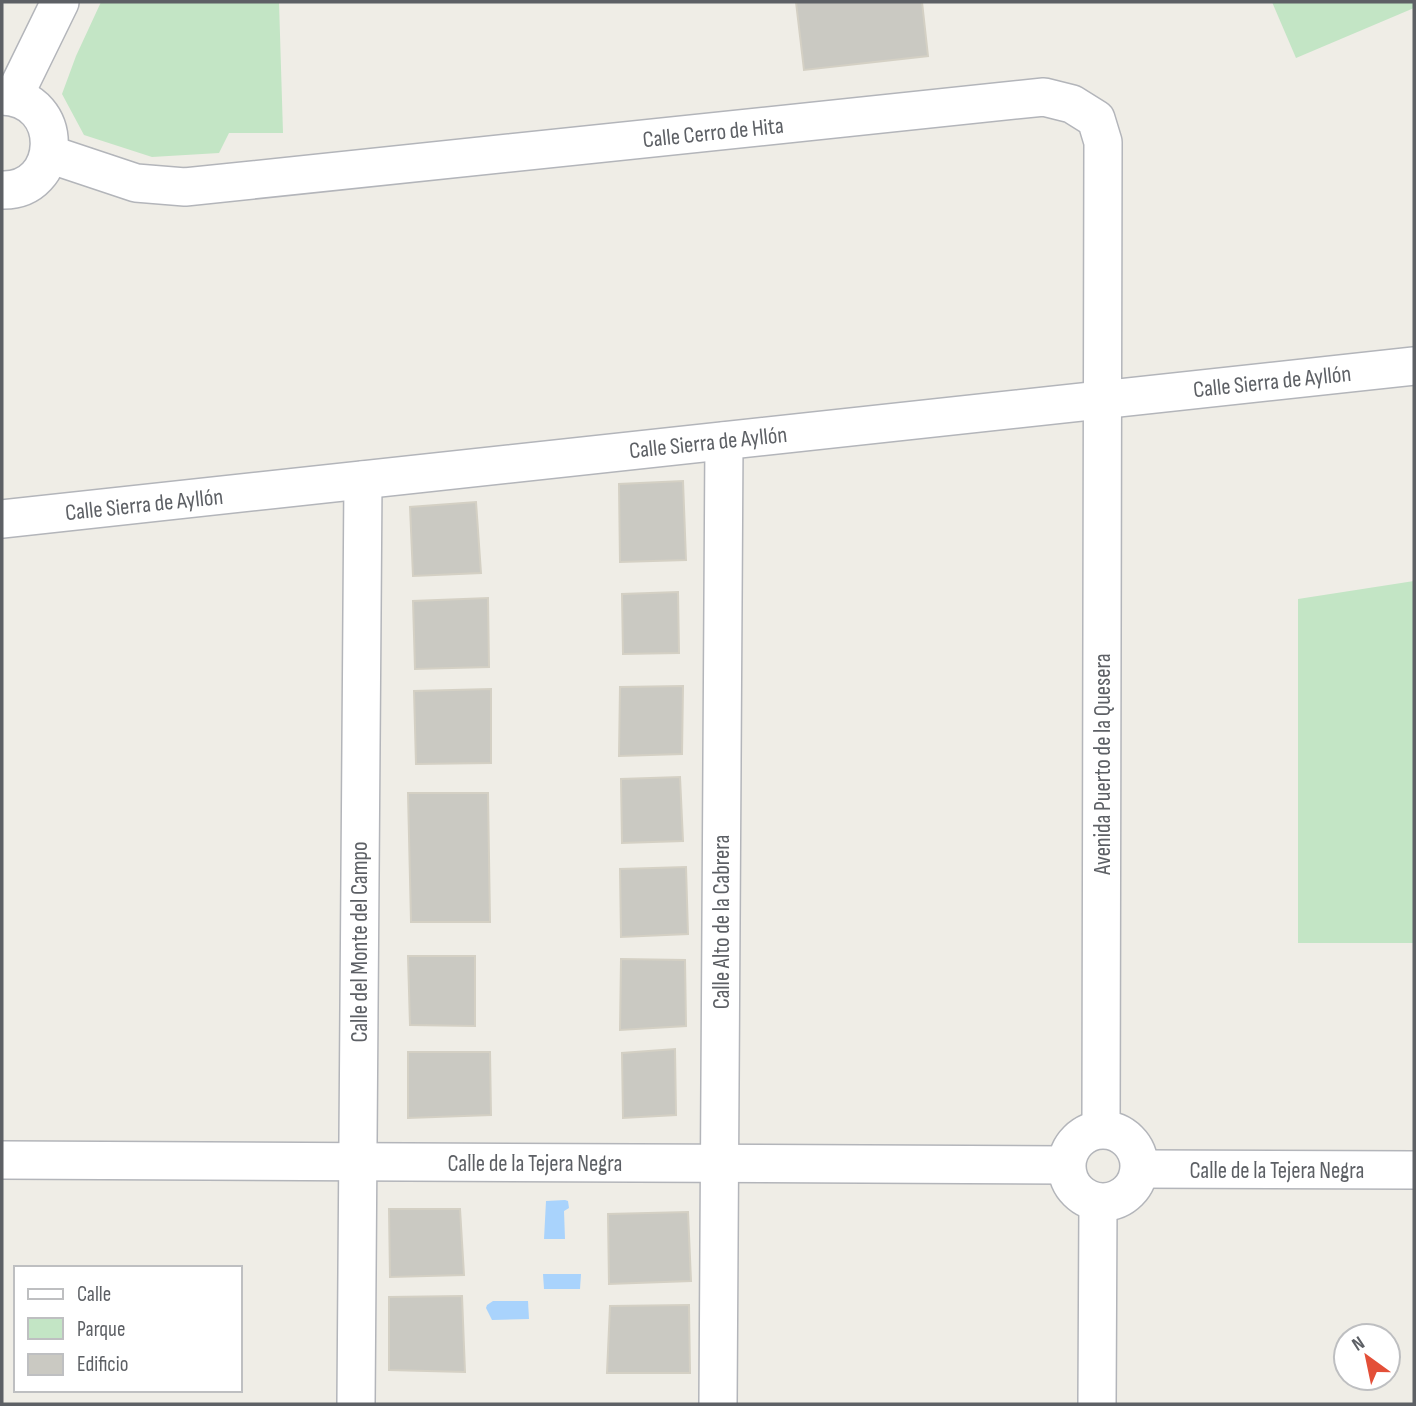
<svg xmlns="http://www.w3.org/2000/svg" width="1416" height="1406" font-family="'Sofia Sans Condensed',sans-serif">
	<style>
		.green { fill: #c3e5c5 }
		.water { fill: #a9d3fc }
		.building { fill: #cac9c2; stroke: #d4d0c4; stroke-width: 2 }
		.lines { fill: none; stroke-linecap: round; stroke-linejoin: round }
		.minor-casing { stroke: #b3b5ba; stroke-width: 40 }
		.minor { stroke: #fff; stroke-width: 37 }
		.labels { text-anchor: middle; stroke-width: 6; stroke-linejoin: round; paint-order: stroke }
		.street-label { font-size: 23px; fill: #5d6065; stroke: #fff }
	</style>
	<rect width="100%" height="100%" fill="#efede6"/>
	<!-- green -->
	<g class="green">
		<polygon points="101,2 279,2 283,133 229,133 219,153 152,157 84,135 62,94 76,56"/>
		<polygon points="1272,2 1414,2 1414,8 1296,58"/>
		<polygon points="1414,581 1414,943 1298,943 1298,599"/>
	</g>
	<!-- water -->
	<g class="water">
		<polygon points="565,1200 568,1201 569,1208 564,1211 565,1239 544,1239 546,1201"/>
		<polygon points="543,1274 581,1274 580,1289 544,1289"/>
		<polygon points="493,1301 528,1301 529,1319 492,1320 486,1308 487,1305"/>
	</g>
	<!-- building -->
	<g class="building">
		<polygon points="796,2 922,2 928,56 804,70"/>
		<polygon points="683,481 686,560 620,562 619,484"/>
		<polygon points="476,502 481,573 413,576 410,507"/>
		<polygon points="678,592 679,653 623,654 622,594"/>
		<polygon points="488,598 489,667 415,669 413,601"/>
		<polygon points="683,686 682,754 619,756 620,687"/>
		<polygon points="491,689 491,763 416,764 414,691"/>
		<polygon points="680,777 683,841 622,843 621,779"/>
		<polygon points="408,793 488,793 490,922 411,922"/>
		<polygon points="686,867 688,934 621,937 620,869"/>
		<polygon points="408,956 475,956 475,1026 410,1025"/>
		<polygon points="621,959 685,960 686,1026 620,1030"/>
		<polygon points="675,1049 676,1115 623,1118 622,1053"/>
		<polygon points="408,1052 490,1052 491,1115 408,1118"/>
		<polygon points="389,1209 460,1209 464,1275 390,1277"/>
		<polygon points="688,1212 691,1281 609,1284 608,1214"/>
		<polygon points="462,1296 465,1372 389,1370 389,1297"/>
		<polygon points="689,1305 690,1373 607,1373 610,1306"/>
	</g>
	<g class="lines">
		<defs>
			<g id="minor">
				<path d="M2,96C67,98 63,192 2,190"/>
				<polyline points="14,96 60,2"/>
				<polyline points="49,154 136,183 185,187 1044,97 1072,104 1096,119 1103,142 1101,1129"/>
				<polyline points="2,519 1414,366"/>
				<circle cx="1103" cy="1166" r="36"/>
				<polyline points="3,1160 1066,1165"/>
				<polyline points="1141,1169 1414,1170"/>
				<polyline points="356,1404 363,480"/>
				<polyline points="718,1404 724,441"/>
				<polyline points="1097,1404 1098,1203"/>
			</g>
		</defs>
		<!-- minor casing -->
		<use href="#minor" class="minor-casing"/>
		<!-- minor -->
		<use href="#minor" class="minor"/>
	</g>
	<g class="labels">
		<!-- street labels -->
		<g class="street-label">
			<text transform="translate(713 132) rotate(-6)" y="8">Calle Cerro de Hita</text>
			<text transform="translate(1272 381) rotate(-6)" y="8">Calle Sierra de Ayllón</text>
			<text transform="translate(708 442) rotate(-6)" y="8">Calle Sierra de Ayllón</text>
			<text transform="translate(144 504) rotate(-6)" y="8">Calle Sierra de Ayllón</text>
			<text transform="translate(1102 764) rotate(-90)" y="8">Avenida Puerto de la Quesera</text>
			<text transform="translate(721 922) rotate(-90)" y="8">Calle Alto de la Cabrera</text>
			<text transform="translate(359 942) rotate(-90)" y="8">Calle del Monte del Campo</text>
			<text x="535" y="1171">Calle de la Tejera Negra</text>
			<text x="1277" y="1178">Calle de la Tejera Negra</text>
		</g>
	</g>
	<!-- border -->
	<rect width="1416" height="1406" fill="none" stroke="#5d6065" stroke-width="7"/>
	<!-- legend -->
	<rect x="14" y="1266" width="228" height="126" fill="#ffffff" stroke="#bebfc1" stroke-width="2"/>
	<rect x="28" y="1289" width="35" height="10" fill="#ffffff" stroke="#bebfc1" stroke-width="2"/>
	<text x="77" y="1301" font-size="21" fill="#5d6065">Calle</text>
	<rect x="28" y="1318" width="35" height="21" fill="#c3e5c5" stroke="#bebfc1" stroke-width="2"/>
	<text x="77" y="1336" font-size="21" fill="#5d6065">Parque</text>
	<rect x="28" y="1354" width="35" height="21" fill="#cac9c2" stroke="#bebfc1" stroke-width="2"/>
	<text x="77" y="1371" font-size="21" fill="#5d6065">Edificio</text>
	<!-- north arrow -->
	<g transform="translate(1367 1357) rotate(327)"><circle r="33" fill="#ffffff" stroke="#bebfc1" stroke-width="2"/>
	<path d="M0-5L12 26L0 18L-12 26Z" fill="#e34f38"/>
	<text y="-10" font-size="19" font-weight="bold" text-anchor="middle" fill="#5d6065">N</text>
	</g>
</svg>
